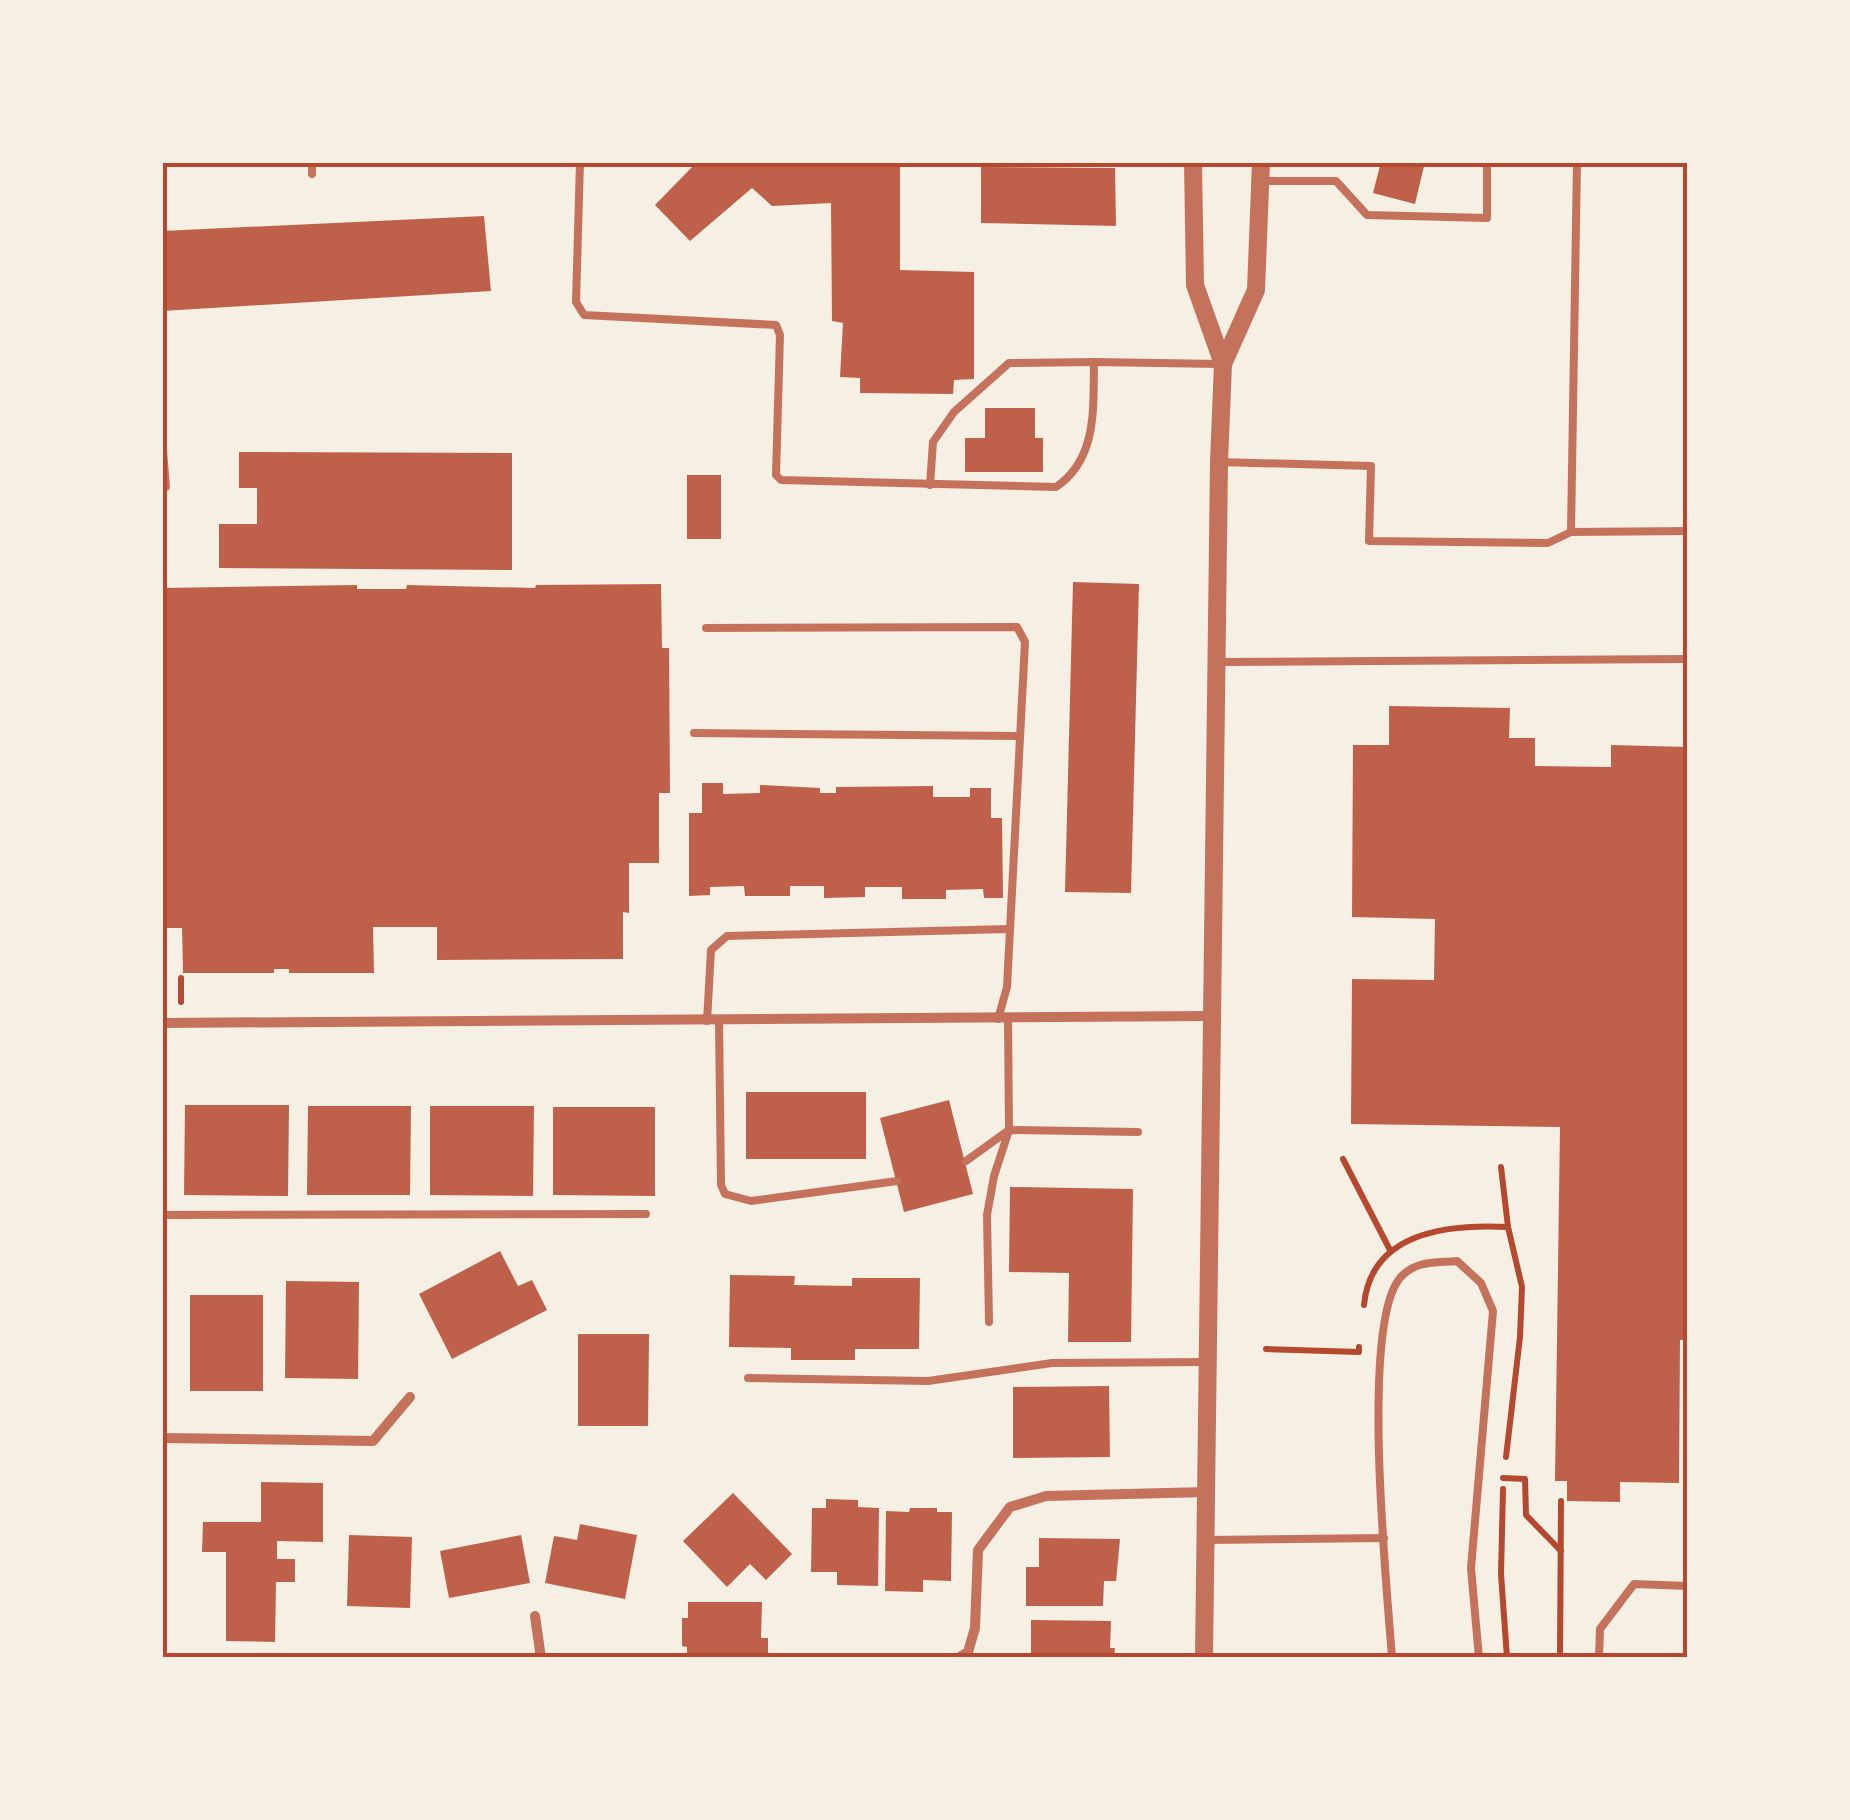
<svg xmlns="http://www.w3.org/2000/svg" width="1850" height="1820" font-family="'Public Sans',sans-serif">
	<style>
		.building { fill: #bf614a }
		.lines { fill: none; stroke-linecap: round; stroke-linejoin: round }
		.path { stroke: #b5482f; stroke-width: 6 }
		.service { stroke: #c5725c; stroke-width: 8 }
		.minor { stroke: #c5725c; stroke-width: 10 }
		.tertiary { stroke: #c5725c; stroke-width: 18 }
		.neatline { fill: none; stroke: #b5482f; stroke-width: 4 }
	</style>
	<rect width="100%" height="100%" fill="#f6efe4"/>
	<!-- building -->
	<g class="building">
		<polygon points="697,162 900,162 900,270 974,272 974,379 954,380 953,394 860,393 860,378 840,377 843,323 832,321 831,203 772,206 752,188 690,241 655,205"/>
		<polygon points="1381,162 1425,162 1415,204 1373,193"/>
		<polygon points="981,167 1115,168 1116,226 981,223"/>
		<polygon points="484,216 491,291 162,311 162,231"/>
		<polygon points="985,408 1035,408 1035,438 1043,438 1043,472 965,472 965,438 985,438"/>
		<polygon points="239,452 512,453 512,570 219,568 219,524 257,524 257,488 239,488"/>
		<rect x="687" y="475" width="34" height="64"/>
		<polygon points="1073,582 1139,584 1131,893 1065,892"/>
		<polygon points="661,584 662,648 669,648 670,793 659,793 659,863 629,863 629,913 623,912 623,959 437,960 437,927 373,927 374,973 289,973 289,969 274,969 274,973 183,973 182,928 162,928 162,588 357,585 357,589 406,589 407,585 535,588 536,585"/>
		<polygon points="1389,706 1510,708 1509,738 1535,738 1535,766 1611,767 1611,745 1688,747 1688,1340 1680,1340 1679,1483 1620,1482 1620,1502 1567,1501 1567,1481 1555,1481 1560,1127 1351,1124 1352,979 1434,980 1435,919 1352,917 1353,745 1389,745"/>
		<polygon points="702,783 723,783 723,794 760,793 760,785 820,788 820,793 836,793 836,787 933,786 933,797 970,797 970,788 991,788 991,818 1002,818 1003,898 984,898 983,889 946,890 946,899 902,899 902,887 865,887 865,897 824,898 824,886 790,886 790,896 745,896 744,886 710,887 710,895 689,896 689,813 702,813"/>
		<rect x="746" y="1092" width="120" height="67"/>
		<polygon points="949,1100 973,1194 904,1212 880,1118"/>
		<polygon points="185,1105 289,1105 288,1196 184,1195"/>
		<polygon points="308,1106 411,1106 410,1195 307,1195"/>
		<polygon points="430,1106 534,1106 533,1196 430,1195"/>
		<polygon points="553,1107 655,1107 655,1196 553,1195"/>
		<polygon points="1010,1187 1133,1189 1131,1342 1068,1342 1069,1273 1009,1272"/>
		<polygon points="500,1251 518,1286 532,1280 547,1310 452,1359 419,1294"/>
		<polygon points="730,1275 795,1276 794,1285 852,1286 852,1278 920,1278 919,1349 855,1349 855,1360 791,1360 791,1348 729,1347"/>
		<polygon points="286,1281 359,1282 358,1379 285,1378"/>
		<rect x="190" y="1295" width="73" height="96"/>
		<polygon points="578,1334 649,1334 648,1426 578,1426"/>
		<polygon points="1109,1386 1110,1457 1013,1458 1013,1387"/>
		<polygon points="261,1482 323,1483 323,1542 277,1541 277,1559 295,1559 295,1582 276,1582 275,1642 226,1641 226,1552 202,1552 203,1522 261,1522"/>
		<polygon points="733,1493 792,1554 766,1580 750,1564 727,1587 683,1541"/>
		<polygon points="826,1499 858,1500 858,1507 879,1508 878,1586 837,1585 837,1572 811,1572 812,1508 826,1508"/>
		<polygon points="910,1508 937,1508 937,1512 952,1512 951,1581 923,1580 923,1592 885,1591 886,1511 909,1512"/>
		<polygon points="580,1524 637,1535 625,1599 545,1583 554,1536 577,1540"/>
		<polygon points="349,1535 412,1537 410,1608 347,1606"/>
		<polygon points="521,1535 530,1583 449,1598 440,1551"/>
		<polygon points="1039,1538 1120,1539 1116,1581 1104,1581 1103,1606 1026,1606 1026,1567 1039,1567"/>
		<polygon points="688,1602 762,1602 761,1638 768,1638 768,1658 687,1658 687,1647 682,1646 682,1618 688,1618"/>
		<polygon points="1031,1620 1111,1621 1110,1648 1115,1648 1114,1658 1031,1658"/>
	</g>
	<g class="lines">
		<!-- path -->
		<g class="path">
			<polyline points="181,1002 181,978"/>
			<polyline points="1343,1159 1390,1250"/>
			<path d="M1364,1305C1371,1231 1449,1224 1508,1227L1501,1167"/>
			<polyline points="1266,1349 1359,1352 1359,1347"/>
			<polyline points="1506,1457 1520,1337 1522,1287 1508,1227"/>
			<polyline points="1503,1478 1525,1479 1526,1515 1561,1551"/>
			<polyline points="1503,1489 1501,1574 1507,1658"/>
			<polyline points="1560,1658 1561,1501"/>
		</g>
		<!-- service -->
		<g class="service">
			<polyline points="312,162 312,174"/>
			<path d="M580,162L576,302L584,315L776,325L780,335L776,475L781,480L1056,487C1098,459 1093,407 1094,362L1221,364"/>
			<polyline points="1577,162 1571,532 1688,531"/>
			<polyline points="1260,181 1336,181 1367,215 1487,218 1487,162"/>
			<polyline points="162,438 166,487 162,489"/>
			<polyline points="1219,462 1371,466 1369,541 1548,543 1571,532"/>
			<polyline points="930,485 933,442 954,412 1009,363 1094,362"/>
			<polyline points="706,628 1017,627 1025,642 1007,987 998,1019"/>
			<polyline points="1219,662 1688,659"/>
			<polyline points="694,733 1020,736"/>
			<polyline points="707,1021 711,950 727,936 1009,929"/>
			<polyline points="719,1022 721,1185 725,1194 751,1201 897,1181"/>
			<polyline points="966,1161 1009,1130 1138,1132"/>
			<polyline points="162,1215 646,1214"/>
			<polyline points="989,1322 987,1215 994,1176 1009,1130 1008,1019"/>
			<polyline points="748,1378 928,1381 1052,1363 1209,1362"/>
			<polyline points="1209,1540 1384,1538"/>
			<path d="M1392,1658C1387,1587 1360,1326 1400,1278C1415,1260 1436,1263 1457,1261L1481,1283L1493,1311L1471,1568L1479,1658"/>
			<polyline points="1599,1658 1600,1629 1634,1584 1688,1586"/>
		</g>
		<!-- minor -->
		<g class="minor">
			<polyline points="162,1023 1211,1016"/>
			<polyline points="162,1438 373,1441 410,1397"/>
			<polyline points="535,1616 541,1658"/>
			<polyline points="958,1658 968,1652 975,1628 978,1550 1010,1507 1046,1496 1207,1492"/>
		</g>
		<!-- tertiary -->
		<g class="tertiary">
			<polyline points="1193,162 1195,285 1223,364"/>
			<polyline points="1204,1658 1219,462 1223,364 1256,290 1261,162"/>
		</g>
	</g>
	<!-- border -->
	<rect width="1850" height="1820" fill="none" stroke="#f6efe4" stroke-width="330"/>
	<rect x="165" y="165" width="1520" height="1490" class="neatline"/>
</svg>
